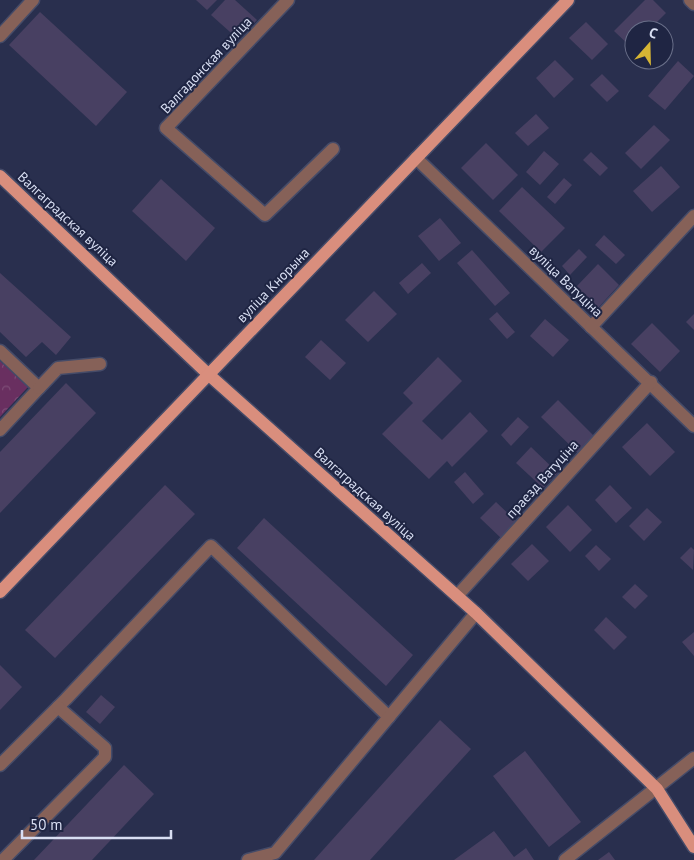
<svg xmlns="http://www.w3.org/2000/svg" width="694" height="860" font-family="'PT Sans',sans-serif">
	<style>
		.park { fill: url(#park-crowns) }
		.building { fill: #484062 }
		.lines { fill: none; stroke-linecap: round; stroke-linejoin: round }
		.minor-casing { stroke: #454b68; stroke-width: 15 }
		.major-casing { stroke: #454b68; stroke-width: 15 }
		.minor { stroke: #866158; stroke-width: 12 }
		.major { stroke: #d98e7d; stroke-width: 12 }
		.labels { text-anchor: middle; stroke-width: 4; stroke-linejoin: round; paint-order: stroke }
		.street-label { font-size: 14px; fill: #d8def2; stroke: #1f2543 }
	</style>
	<defs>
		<pattern id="park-crowns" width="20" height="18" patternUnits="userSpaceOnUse" patternTransform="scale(1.25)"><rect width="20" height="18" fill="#692f60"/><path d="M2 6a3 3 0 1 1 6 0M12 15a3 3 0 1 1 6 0" fill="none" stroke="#7e4d77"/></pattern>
	</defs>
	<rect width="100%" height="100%" fill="#292f4e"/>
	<!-- park -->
	<polygon class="park" points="0,361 28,387 0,417"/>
	<!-- building -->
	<g class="building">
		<polygon points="196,0 217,0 207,10"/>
		<polygon points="225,0 235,0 257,20 239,40 211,15"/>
		<polygon points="645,0 653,0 666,13 649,30 634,30 634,44 631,47 614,31"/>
		<polygon points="40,12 127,92 96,126 9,45"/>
		<polygon points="586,22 608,44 592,60 569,38"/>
		<polygon points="555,60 574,79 554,98 536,78"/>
		<polygon points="678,61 694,76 665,110 648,96"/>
		<polygon points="602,74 619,91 607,102 590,85"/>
		<polygon points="536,114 549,128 528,146 515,133"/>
		<polygon points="654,125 670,140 641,169 625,153"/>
		<polygon points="486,143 518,175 493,200 461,168"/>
		<polygon points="544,151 559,164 540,185 526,172"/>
		<polygon points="591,152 608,168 600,176 583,160"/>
		<polygon points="661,166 680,187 652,212 633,191"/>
		<polygon points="564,178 572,185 555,204 547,197"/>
		<polygon points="161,179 215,228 186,261 132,211"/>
		<polygon points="522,187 565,228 541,252 499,211"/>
		<polygon points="440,218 461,243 439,261 418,236"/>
		<polygon points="604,235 625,255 616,264 595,245"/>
		<polygon points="579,249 587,257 570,275 562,266"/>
		<polygon points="472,250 510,293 495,306 457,263"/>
		<polygon points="422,263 431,273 408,294 399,283"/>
		<polygon points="598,264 619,285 598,308 576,287"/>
		<polygon points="0,273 71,337 56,355 42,342 26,357 0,332"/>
		<polygon points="374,291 397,314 368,342 345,320"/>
		<polygon points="497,312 515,332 507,339 489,319"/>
		<polygon points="694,314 694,330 686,322"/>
		<polygon points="545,319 569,340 553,357 530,336"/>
		<polygon points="652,323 680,351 660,372 631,344"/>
		<polygon points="321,340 346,363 330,380 305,357"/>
		<polygon points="438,357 462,381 422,421 442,440 470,412 488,431 452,467 447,461 429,479 382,434 413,403 403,393"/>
		<polygon points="66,383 96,413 0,513 0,452"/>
		<polygon points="558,400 595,437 579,454 541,417"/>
		<polygon points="518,417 529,427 511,446 501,435"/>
		<polygon points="647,423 675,452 650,476 622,447"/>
		<polygon points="531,447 558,473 543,488 516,463"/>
		<polygon points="465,472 484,494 473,504 454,482"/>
		<polygon points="165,485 195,514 55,658 25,630"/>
		<polygon points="610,485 632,508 616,523 595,500"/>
		<polygon points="496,502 518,523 503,540 480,518"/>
		<polygon points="568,505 592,530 570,552 546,527"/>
		<polygon points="647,508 662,522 644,541 629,526"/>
		<polygon points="264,518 413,655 386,686 237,548"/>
		<polygon points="532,544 549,561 528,581 511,564"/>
		<polygon points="596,545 611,559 599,571 585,556"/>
		<polygon points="691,547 694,550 693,570 680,558"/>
		<polygon points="635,584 648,596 635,609 622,597"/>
		<polygon points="606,617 627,637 614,650 594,630"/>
		<polygon points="694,632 694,656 682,642"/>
		<polygon points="0,665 22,687 0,710"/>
		<polygon points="101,695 115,707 100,724 86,712"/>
		<polygon points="440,720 471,749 370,860 314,860"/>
		<polygon points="525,751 581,822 549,847 493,776"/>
		<polygon points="124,765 154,794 92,860 34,860"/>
		<polygon points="494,831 514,857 526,848 534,860 454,860"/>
		<polygon points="609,852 615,860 598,860"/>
	</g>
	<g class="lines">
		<defs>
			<g id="minor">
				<polyline points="288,0 166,128 265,215 333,149"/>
				<polyline points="690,0 694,4"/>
				<polyline points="0,36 33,0"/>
				<polyline points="416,158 694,426"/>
				<polyline points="591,327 694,216"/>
				<polyline points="0,351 39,388 0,430"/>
				<polyline points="39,388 58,368 100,364"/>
				<polyline points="457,596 651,382"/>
				<polyline points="0,765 66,699 211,546 389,717"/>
				<polyline points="3,860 105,757 105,748 58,707"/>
				<polyline points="248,860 275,853 476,613"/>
				<polyline points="565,860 694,758"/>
			</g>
			<g id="major">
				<polyline points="0,176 208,374 476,613 657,789 694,847"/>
				<polyline points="0,592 568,0"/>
			</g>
		</defs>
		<!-- minor casing -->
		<use href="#minor" class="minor-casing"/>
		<!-- major casing -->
		<use href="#major" class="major-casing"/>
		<!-- minor -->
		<use href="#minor" class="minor"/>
		<!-- major -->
		<use href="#major" class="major"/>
	</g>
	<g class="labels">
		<!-- street labels -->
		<g class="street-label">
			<text transform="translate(206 65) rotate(-47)" y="5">Валгадонская вуліца</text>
			<text transform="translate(68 219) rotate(43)" y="5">Валгаградская вуліца</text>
			<text transform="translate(566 281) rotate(44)" y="5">вуліца Ватуціна</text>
			<text transform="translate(273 285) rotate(-46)" y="5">вуліца Кнорына</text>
			<text transform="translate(542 479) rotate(-48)" y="5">праезд Ватуціна</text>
			<text transform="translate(365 494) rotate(42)" y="5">Валгаградская вуліца</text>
		</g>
	</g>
	<!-- north arrow -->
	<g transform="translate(649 45) rotate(20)"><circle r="24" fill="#1f2543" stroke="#696f89"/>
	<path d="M0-4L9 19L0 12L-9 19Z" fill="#d6b534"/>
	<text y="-8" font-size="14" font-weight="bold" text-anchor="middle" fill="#d8def2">С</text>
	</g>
	<!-- scale -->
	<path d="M22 830v8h149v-8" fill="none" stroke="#d8def2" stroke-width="2.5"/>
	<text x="30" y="830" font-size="15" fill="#d8def2" stroke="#1f2543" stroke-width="4" paint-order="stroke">50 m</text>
</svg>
